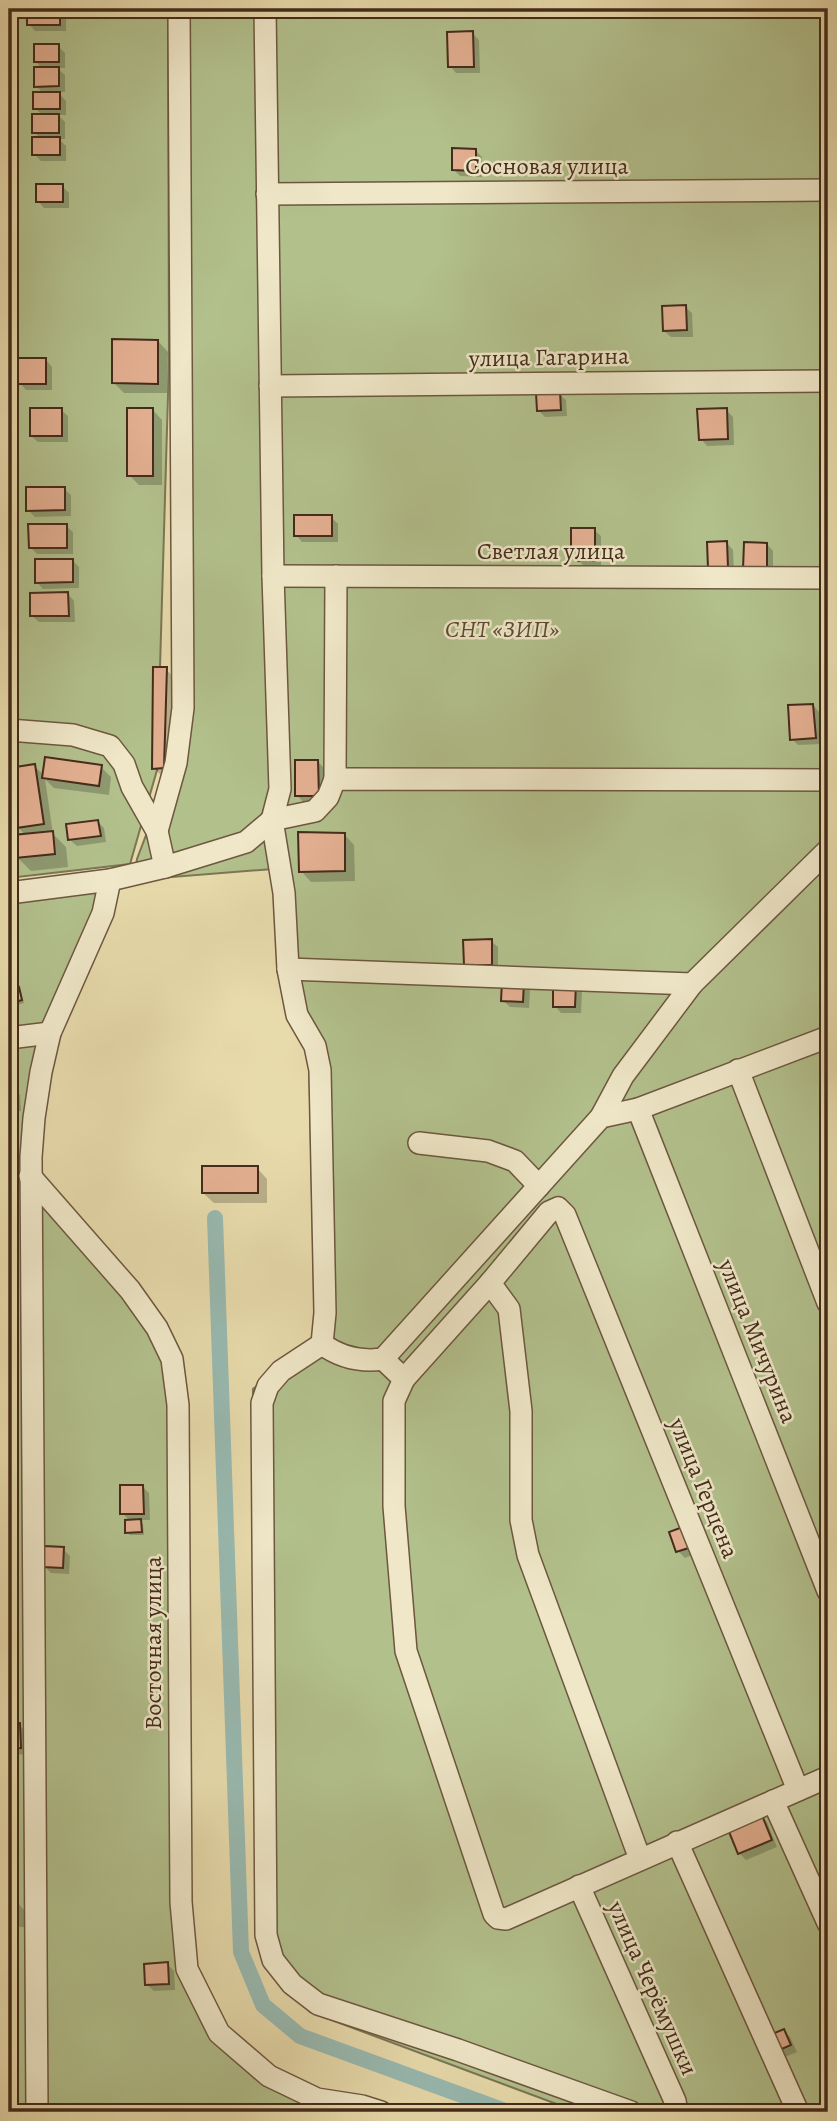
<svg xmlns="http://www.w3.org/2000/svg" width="837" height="2121" font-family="Alegreya,serif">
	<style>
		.green { fill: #b2c08c; stroke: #7b7654; stroke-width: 2 }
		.shadow { fill: #0003 }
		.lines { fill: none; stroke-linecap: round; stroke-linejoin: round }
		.canal { stroke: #98b9b0; stroke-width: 16 }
		.building { fill: #e3af91; stroke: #442b1b; stroke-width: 2 }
		.minor-casing { stroke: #6d573f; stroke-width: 24 }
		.minor { stroke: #efe7c8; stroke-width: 21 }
		.labels { text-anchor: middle; stroke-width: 5; stroke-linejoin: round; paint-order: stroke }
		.street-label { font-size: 24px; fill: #442b1b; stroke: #efe7c8 }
		.park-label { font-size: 24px; font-style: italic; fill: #5a4932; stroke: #efe7c8 }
	</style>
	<rect width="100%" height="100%" fill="#e7daab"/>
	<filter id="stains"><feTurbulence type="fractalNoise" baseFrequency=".00286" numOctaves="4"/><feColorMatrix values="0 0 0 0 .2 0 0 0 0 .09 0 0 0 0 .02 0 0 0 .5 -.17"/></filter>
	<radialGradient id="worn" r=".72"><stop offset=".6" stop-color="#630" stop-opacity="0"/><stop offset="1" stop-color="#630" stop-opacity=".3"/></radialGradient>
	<!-- green -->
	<g class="green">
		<polygon points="9,9 168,9 169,361 157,770 130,864 9,878"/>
		<polygon points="177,9 828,9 828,2112 578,2112 310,2012 265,1963 257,1934 253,1389 315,1339 309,1053 273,869 135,880 137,859 168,777 176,689"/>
		<polygon points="110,880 50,1033 30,1176 172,1359 187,1969 219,2033 269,2076 381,2112 9,2112 9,893"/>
	</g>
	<!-- shadow -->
	<g class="shadow">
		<polygon points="29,9 61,9 66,14 66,31 35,31 29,24"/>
		<polygon points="472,33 479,40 480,73 456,73 450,66"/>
		<polygon points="58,46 65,53 65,68 57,68 65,75 65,92 58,92 66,101 66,115 58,115 65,122 65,139 59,139 66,146 66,161 41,161 34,154 41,139 34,132 43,116 35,108 44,94 36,86 43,69 36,62"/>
		<polygon points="476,151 482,157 482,177 460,176 453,169"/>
		<polygon points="62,186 69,193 69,208 44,208 38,201"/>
		<polygon points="685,307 692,313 693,337 671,337 664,331"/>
		<polygon points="158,341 168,352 167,393 124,393 113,382"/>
		<polygon points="46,360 52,367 52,390 26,390 20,383"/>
		<polygon points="559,394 566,400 567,416 545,417 538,410"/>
		<polygon points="152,409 162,420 162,485 139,485 129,475"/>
		<polygon points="61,410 68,416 68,442 38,442 31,436"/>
		<polygon points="726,410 733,417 734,445 707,446 701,439"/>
		<polygon points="64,489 71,495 71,516 35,517 28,510"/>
		<polygon points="331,517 338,524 338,542 302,542 296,535"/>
		<polygon points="66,526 73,532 73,554 37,554 30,547"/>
		<polygon points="594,530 601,536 601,567 585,567 579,561 579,553 573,548"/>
		<polygon points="727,543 733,550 734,574 709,568"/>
		<polygon points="767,544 773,551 773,577 745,570"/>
		<polygon points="72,560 79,567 79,588 43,589 37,582"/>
		<polygon points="68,594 74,601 75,622 39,622 32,616"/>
		<polygon points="166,669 176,680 164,778 154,768"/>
		<polygon points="813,705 819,712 822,744 798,745 792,739"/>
		<polygon points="318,762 324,768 325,802 303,802 297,795"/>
		<polygon points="34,766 44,775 101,767 111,777 109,795 54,788 45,779 53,834 66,847 68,867 31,871 17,857 26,836 18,827 9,769"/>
		<polygon points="98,822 104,828 106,842 77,846 70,840"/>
		<polygon points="9,825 13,856 9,857"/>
		<polygon points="344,834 354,845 355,881 311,882 301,871"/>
		<polygon points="491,941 498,947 498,971 472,971 466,965"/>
		<polygon points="524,983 530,990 529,1008 510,1007 503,1000"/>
		<polygon points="575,984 582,991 581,1013 561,1013 555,1006"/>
		<polygon points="19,989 21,992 24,1003 17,1005 14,1002"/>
		<polygon points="9,1088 13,1088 20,1095 21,1111 9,1112"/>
		<polygon points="257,1168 267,1179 267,1203 214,1203 203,1193"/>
		<polygon points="143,1487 149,1493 150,1520 139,1520 143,1524 144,1535 130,1535 127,1532 130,1521 122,1513"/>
		<polygon points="687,1527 700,1552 685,1558 678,1551"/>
		<polygon points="63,1549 70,1556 69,1574 51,1573 45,1567"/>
		<polygon points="9,1725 19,1725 26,1732 27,1754 9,1755"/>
		<polygon points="760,1815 767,1822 777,1847 746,1860 739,1853"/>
		<polygon points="9,1903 18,1903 24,1910 24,1927 9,1927"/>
		<polygon points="167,1964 174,1971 175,1990 154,1991 147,1985"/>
		<polygon points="784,2031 790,2037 797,2052 785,2057 779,2050"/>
		<polygon points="9,2078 13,2078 16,2081 16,2089 9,2089"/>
	</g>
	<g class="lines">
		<!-- canal -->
		<polyline class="canal" points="215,1218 241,1952 263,2005 300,2036 508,2112"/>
	</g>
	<!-- building -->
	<g class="building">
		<rect x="27" y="9" width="33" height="16"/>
		<polygon points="473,31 474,67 448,67 447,32"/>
		<rect x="34" y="44" width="25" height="18"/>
		<polygon points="34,67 59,67 59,86 34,87"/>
		<rect x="33" y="92" width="27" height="17"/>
		<rect x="32" y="114" width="27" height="19"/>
		<rect x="32" y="137" width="28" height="18"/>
		<polygon points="452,148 476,149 476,171 452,170"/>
		<rect x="36" y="184" width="27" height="18"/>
		<polygon points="686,305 687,330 663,331 662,306"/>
		<polygon points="112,339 158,340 158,384 112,383"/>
		<rect x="18" y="358" width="28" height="26"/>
		<polygon points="560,392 561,410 537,411 536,393"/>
		<rect x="30" y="408" width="32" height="28"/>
		<rect x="127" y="408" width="26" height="68"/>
		<polygon points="727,408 728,439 699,440 697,409"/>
		<polygon points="26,487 65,487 65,510 26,511"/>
		<rect x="294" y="515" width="38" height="21"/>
		<polygon points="28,524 67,524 67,548 29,548"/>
		<polygon points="571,528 595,528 595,561 577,561 577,548 571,548"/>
		<polygon points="727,541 728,568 708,568 707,542"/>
		<polygon points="744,542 767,543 767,571 743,570"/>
		<polygon points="35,559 73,559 73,582 35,583"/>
		<polygon points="68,592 69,616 30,616 30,593"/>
		<polygon points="153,667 167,667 164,768 152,769"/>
		<polygon points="813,704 816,738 790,740 788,705"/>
		<polygon points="45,757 102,765 99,786 42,778"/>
		<polygon points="295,760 318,760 319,796 295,796"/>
		<polygon points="35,764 44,824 16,828 9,768"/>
		<polygon points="98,820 101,836 68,840 66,824"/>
		<polygon points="53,831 55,854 15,858 13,835"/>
		<polygon points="298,832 345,833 345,871 299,872"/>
		<polygon points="492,939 492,965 464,965 463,940"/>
		<polygon points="502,981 524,982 523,1002 501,1001"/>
		<polygon points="553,982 576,983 575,1007 553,1007"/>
		<polygon points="19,987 22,1000 12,1003 9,989"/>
		<polygon points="14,1086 15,1105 9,1106 9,1087"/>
		<rect x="202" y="1166" width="56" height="27"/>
		<polygon points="120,1485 143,1485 144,1514 120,1514"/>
		<polygon points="141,1519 142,1532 125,1533 125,1520"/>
		<polygon points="688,1525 695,1546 676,1552 669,1532"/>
		<polygon points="44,1546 64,1547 63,1568 43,1567"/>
		<polygon points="828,1645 828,1669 821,1647"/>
		<polygon points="20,1723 21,1748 9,1749 9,1724"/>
		<polygon points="761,1813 772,1840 738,1854 727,1827"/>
		<rect x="9" y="1901" width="9" height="20"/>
		<polygon points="168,1962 169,1984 145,1985 144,1964"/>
		<polygon points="784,2029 791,2045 777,2051 770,2035"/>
		<rect x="9" y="2076" width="5" height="11"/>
	</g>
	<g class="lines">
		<defs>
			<g id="minor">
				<polyline points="265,9 273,576 280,789 272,820 284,893 288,969 297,1015 315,1046 320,1070 325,1313 322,1344 281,1371 268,1386 262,1403 266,1935 273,1960 292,1984 318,2004 458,2050 631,2112"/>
				<polyline points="267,194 828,190"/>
				<polyline points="270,386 828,381"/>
				<polyline points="273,576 828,578"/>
				<polyline points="9,730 73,735 110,746 124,764 132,787 157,831 165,867"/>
				<polyline points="335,779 336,576"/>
				<polyline points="157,831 176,763 183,708 179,9"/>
				<polyline points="9,893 110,880 165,867 246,842 272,820 315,811 328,797 335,779 828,780"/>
				<polyline points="288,969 692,984"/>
				<polyline points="9,1038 50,1033"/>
				<polyline points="738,1070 828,1303"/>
				<polyline points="638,1109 828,1591"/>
				<polyline points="601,1117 623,1076 692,984 828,850"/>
				<polyline points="419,1143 488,1151 515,1161 539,1186"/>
				<polyline points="30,1176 130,1290 157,1328 172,1359 178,1405 181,1902 187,1969 219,2033 269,2076 317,2099 362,2106 381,2112"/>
				<polyline points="490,1283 509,1309 521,1411 521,1520 528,1555 640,1859"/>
				<path d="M322,1344C341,1358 361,1362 383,1359L601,1117L638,1109L828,1037"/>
				<polyline points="383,1359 404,1379 394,1401 394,1506 406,1651 494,1914 498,1918 506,1919 828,1777"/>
				<polyline points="404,1379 490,1283 549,1212 558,1208 565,1215 798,1790"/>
				<polyline points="773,1801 828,1923"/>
				<polyline points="677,1842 798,2112"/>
				<polyline points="579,1886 675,2101 677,2112"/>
				<polyline points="37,2112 31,1157 34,1118 41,1072 50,1033 103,913 110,880"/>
			</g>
		</defs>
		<!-- minor casing -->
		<use href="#minor" class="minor-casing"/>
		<!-- minor -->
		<use href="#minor" class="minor"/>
	</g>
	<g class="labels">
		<!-- street labels -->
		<g class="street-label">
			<text x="547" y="174">Сосновая улица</text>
			<text transform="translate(549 357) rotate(-1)" y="8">улица Гагарина</text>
			<text x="551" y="559">Светлая улица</text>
			<text transform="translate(758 1341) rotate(68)" y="8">улица Мичурина</text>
			<text transform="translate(704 1488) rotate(68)" y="8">улица Герцена</text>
			<text transform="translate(153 1643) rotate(-90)" y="8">Восточная улица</text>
			<text transform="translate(653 1988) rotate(66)" y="8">улица Черёмушки</text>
		</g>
		<!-- park labels -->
		<g class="park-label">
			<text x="502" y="637">СНТ «ЗИП»</text>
		</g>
	</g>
	<!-- margin -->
	<rect width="837" height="2121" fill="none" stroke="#e7daab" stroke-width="35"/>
	<rect x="10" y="10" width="816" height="2100" fill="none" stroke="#442b1b" stroke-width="3.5"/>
	<rect x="18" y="18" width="802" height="2086" fill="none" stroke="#442b1b" stroke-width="2"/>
	<rect width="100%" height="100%" filter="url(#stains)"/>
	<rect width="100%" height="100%" fill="url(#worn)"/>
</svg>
